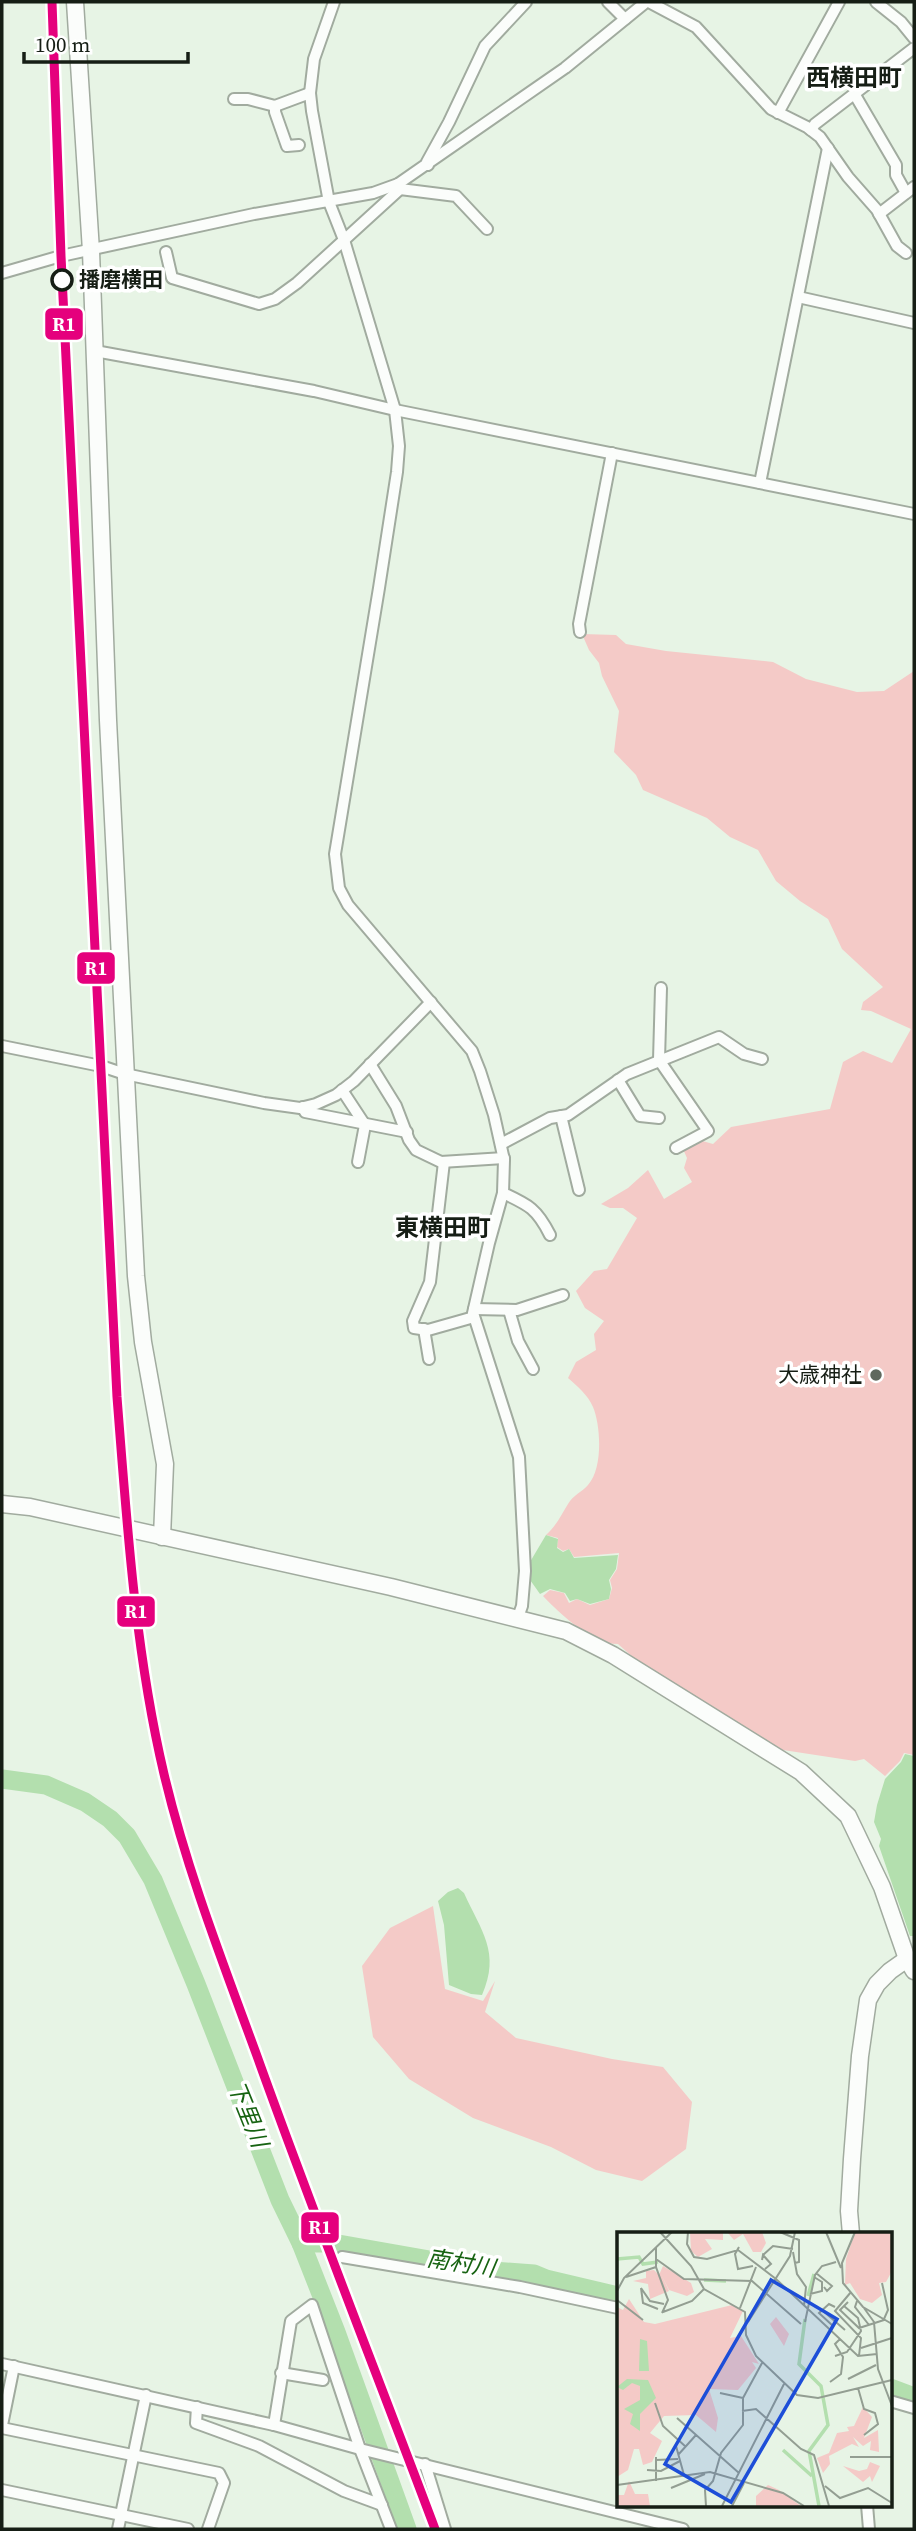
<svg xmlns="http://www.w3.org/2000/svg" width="916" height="2531" font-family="'Source Serif 4','Noto Sans JP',serif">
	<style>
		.green { fill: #f4cac7 }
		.water { fill: #b3dfae }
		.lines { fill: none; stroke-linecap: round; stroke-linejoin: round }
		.river { stroke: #b3dfae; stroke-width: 19 }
		.street-casing { stroke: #a1ab9f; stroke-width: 14 }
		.secondary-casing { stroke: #a1ab9f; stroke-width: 19 }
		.street { stroke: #fbfdfb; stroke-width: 10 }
		.secondary { stroke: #fbfdfb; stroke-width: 16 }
		.rail-1-casing { stroke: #fff; stroke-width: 14 }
		.rail-1 { stroke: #e5007d; stroke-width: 9 }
		.stop-dot { fill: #fff; stroke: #161e15; stroke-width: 3.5 }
		.poi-dot { fill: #5f695e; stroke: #fff; stroke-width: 2.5 }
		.labels { text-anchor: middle; stroke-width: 7; stroke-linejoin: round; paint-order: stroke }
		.stop-label { font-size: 21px; font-weight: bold; fill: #161e15; stroke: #fff; text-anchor: start }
		.poi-label { font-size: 21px; fill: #161e15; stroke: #fff; text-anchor: end }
		.water-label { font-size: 23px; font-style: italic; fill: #176312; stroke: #fff }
		.quarter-label { font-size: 24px; font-weight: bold; fill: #161e15; stroke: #fff }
		.inset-river { fill: none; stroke: #b3dfae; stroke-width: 3.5 }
		.inset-road { fill: none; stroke: #939e92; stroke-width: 2 }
		.view { fill: #1d4ed8; fill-opacity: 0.15; stroke: #1d4ed8; stroke-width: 3.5 }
		.inset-edge { fill: none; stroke: #161e15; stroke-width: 3.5 }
		.line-badge { stroke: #fff; stroke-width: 2.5 }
		.badge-label { font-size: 19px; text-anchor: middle; font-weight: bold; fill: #fff }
	</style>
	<rect width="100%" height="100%" fill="#e7f4e5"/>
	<!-- green -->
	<g class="green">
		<path d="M582,634L616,635L626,644L666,651L773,662L806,679L857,692L884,691L914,671V1755L904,1753L900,1761L885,1776L864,1759L855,1761L783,1750L636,1660L618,1644C592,1644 560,1614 543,1596L550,1590L564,1593L569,1603L577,1599L590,1605L609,1599L612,1588L610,1580L617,1569L619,1553L574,1557L569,1549L563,1551L557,1547L558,1538L546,1535C557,1525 561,1515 568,1504C573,1495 582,1492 588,1485C603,1469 601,1426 593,1407C588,1395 577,1386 568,1378L576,1362L596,1350L594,1334L604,1321L585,1308L576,1291L594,1271L607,1269L637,1218L623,1208H610L601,1204L628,1188L648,1170L664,1199L692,1182L684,1168L687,1158L683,1149L699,1140L713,1144L731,1127L830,1109L843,1062L863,1051L892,1063L911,1029L871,1011L861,1010L863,1002L883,987L842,949L828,919L800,901L776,881L758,850L730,837L707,818L643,790L636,775L614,752L619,711L602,676L599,663L589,650Z"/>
		<polygon points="433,1906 445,1989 483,2001 495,1981 485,2012 516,2038 612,2059 663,2067 692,2102 686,2149 642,2181 596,2170 551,2147 473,2118 409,2079 373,2037 362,1966 390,1928"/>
	</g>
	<!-- water -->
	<g class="water">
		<polygon points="546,1535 558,1539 557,1548 563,1552 569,1549 574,1558 618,1555 616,1569 609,1580 611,1589 609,1599 590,1604 577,1599 570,1601 565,1593 550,1589 540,1594 528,1577 527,1567"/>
		<polygon points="905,1754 914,1756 914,1936 910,1936 879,1846 881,1839 874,1822 877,1805 885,1779 901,1762"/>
		<path d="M458,1888L464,1893C481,1931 501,1952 482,1995L471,1994L449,1985L444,1925L438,1901L448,1892Z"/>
	</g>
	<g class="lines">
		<!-- river -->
		<g class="river">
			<polyline points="2,1779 46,1785 85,1802 110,1819 127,1836 153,1880 196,1984 280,2200 301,2243 336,2332 407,2529"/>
			<polyline points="301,2243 333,2243 492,2271 534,2274 546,2279 618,2296"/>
			<polyline points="890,2388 914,2397"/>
		</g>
		<defs>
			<g id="street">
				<polyline points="334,2 314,59 310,93 312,111 329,202 344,240 395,410 399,446 397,472 379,588 335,854 339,888 348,905 472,1051 480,1071 494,1115 504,1160 503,1193 489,1243 473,1313 519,1457 525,1571 522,1606 517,1620"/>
				<polyline points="608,2 625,19"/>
				<polyline points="649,2 696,27 771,109 807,127 820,137 848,177 877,210 897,246 906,253"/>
				<polyline points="876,2 901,22 914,38"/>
				<polyline points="855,95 896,165 896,175 906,193"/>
				<polyline points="234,99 248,99 275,106 310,93"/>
				<polyline points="275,106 275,112 287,146 299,145"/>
				<polyline points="778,113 839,2"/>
				<polyline points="811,130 815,124 914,48"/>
				<polyline points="428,165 427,162 449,122 485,46 526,2"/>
				<polyline points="398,184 400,189 456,196 487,229"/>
				<polyline points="879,214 914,187"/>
				<polyline points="166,252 172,278 259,304 275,299 297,283 400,189"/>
				<polyline points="2,273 61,256 254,214 373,193 398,184 565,68 646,2"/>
				<polyline points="798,297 914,323"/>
				<polyline points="95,351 314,391 395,410 914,514"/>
				<polyline points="760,483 828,148"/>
				<polyline points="580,632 579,624 612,453"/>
				<polyline points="661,988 659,1060 708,1131 676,1148"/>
				<polyline points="2,1046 101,1066 125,1074 264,1103 300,1108 316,1104 336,1095 354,1081 431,1002"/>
				<polyline points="370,1064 396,1106 409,1140 416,1150 441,1162 504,1158"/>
				<polyline points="618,1080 640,1116 659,1118"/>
				<polyline points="342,1090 365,1125 358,1162"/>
				<polyline points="303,1107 305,1112 407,1132"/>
				<polyline points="561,1116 579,1190"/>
				<polyline points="501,1144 550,1118 568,1115 627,1074 719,1037 744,1054 762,1059"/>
				<polyline points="444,1162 430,1282 413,1321 414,1328 428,1330 474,1317"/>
				<path d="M503,1193C529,1205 537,1209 550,1235"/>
				<polyline points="474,1309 517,1310 563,1295"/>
				<polyline points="509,1310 518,1341 533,1369"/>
				<polyline points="424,1329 429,1359"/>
				<polyline points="342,2257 520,2287 618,2308"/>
				<polyline points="2,2364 274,2425 360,2449 683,2529"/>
				<polyline points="281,2373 323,2380"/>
				<polyline points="890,2401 914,2408"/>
				<polyline points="197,2407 196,2423 259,2446 344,2491 382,2505"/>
				<polyline points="2,2425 14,2366"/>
				<polyline points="274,2425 291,2321 312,2305 360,2449 391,2529"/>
				<polyline points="2,2428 219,2473 224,2483 208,2529"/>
				<polyline points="425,2464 445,2529"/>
				<polyline points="2,2490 188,2529"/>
				<polyline points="867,2505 869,2529"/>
				<polyline points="118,2529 146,2395"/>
			</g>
			<g id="secondary">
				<polyline points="75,2 91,251 108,720 136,1276 143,1342 165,1464 162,1537"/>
				<polyline points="2,1504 30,1507 391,1587 566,1631 613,1655 801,1772 848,1816 882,1887 907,1959 914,1971"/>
				<polyline points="851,2234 849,2211 852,2159 860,2056 868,2000 877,1984 890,1971 907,1959"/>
			</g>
		</defs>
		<!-- street casing -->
		<use href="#street" class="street-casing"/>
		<!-- secondary casing -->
		<use href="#secondary" class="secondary-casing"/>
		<!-- street -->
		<use href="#street" class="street"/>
		<!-- secondary -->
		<use href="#secondary" class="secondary"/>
		<defs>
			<path id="rail-1" d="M52,2L61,256L117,1397C127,1524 135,1651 164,1774C187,1871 223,1963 257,2056C314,2215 376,2372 435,2529"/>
		</defs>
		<!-- rail-1 casing -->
		<use href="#rail-1" class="rail-1-casing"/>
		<!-- rail-1 -->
		<use href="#rail-1" class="rail-1"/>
	</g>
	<!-- markers -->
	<circle class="stop-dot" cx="62" cy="280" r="10"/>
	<circle class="poi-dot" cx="876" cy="1375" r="7"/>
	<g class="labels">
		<!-- stop labels -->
		<g class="stop-label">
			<text x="79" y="287">播磨横田</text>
		</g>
		<!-- poi labels -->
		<g class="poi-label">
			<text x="862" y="1382">大歳神社</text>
		</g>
		<!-- water labels -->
		<g class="water-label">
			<text transform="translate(248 2114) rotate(68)" y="8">下里川</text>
			<text transform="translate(461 2263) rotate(9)" y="8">南村川</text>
		</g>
		<!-- quarter labels -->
		<g class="quarter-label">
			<text x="854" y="86">西横田町</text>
			<text x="443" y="1236">東横田町</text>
		</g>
	</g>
	<!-- overview -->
	<g transform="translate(617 2232)">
		<rect width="275" height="275" fill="#e7f4e5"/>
		<path d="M73,0H106V8L88,7L95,17L81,25L74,19ZM110,0H145L149,11L144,20H136L126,2L117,8ZM238,0H275V39L269,50L262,51L265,63L255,71L243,67L233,51L228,53L229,27ZM46,34L74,51L77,60L70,64L52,58L44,42L52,59L33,67L31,52L16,49L29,46V39L37,38L42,43ZM12,67L27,90L38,92L115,73L126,79L113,106L124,104L142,132L135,130L139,136L121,158L92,157L101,186L99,200L79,183L47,184L33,201L45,209L35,230L26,233L22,217H17L11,238L0,245V75L6,78ZM159,85L172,102L167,114L153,92ZM246,175L255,185L247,206L261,198L262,220L253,218L254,209L246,214L236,205L242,215L235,212L212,224L213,232L206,241L200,226L212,221L220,201L232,199L230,195L237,194ZM253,230L263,234L255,250L253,244L246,250L226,234L242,239L250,237ZM12,249L18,262H31L33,274H0V263H7ZM151,253L162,258L184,274H139V264Z" fill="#f4cac7"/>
		<path d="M23,107L30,109L32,139H22ZM10,147L31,148L39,166L23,182V199L13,192L16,182L7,177L23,168V154L15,151L6,158L0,155Z" fill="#b3dfae"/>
		<path class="inset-river" d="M0,27L22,25L26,32L41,30M87,48L109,49M191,64L197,42M188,87L182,132L204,154L211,193L192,219L202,274M166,218L195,244"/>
		<path class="inset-road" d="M43,0L74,34L87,57L128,80L129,103L139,124L180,163L201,166L275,148M71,0L70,12L77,25L90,27L121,18L159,47L241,124L260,122M163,0L182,8V30L178,31M209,0L224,36M238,0L225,31L226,51L246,75L275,92M122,15L118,22L121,37L136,34M39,16V35L51,68L45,81M176,20L180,42L189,55L187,74M146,23L156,14L176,17M39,27L67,47L135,49L184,92M145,28L146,23L154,32L148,37M199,41L215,54L210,59L207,55M9,45L39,35M265,51L271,78L267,87M0,59L7,46L55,0M234,60L218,79L244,106L242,124M193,62L205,59V50L197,45M0,68L26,88M240,69L238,75L252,93M231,70L223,78L242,96L267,88M123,76L139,35M247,76L257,90L261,137L275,174M41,77L26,71L24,56L33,69L47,72M205,78L228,98M46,80L75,69L87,57M131,90L173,24L178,0M188,90L198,43L205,34L219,30M216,94L202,81L212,72L218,75M244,116L275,106M218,124L230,120L244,99L241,86L227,74M231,147L259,133M213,150L224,142L226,125L218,112L223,107M241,156L247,177L258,181L261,192L247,203M103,161L126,166M38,171L46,194L69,215M125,179L139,177L184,217L197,223L212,274M60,186L122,241M59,214L67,243M61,223L79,203M233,225H275M39,228L61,227M30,238L44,239L63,229M39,249V225M0,253L93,240L166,261L187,274M208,254L223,266L251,256L275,271M54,256L88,242M89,274L88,258L96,249L104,221L126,193V166L145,131M105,274L167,152M115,274L127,251"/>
		<path class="view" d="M154,48L220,87L114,270L48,232Z"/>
		<rect width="275" height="275" class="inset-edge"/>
	</g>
	<g class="line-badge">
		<rect x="44" y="307" width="40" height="34" rx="7" fill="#e5007d"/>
		<rect x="76" y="951" width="40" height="34" rx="7" fill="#e5007d"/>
		<rect x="116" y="1595" width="40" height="33" rx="7" fill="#e5007d"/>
		<rect x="300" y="2211" width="40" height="33" rx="7" fill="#e5007d"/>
	</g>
	<g class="badge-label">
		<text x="64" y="331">R1</text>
		<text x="96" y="975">R1</text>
		<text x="136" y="1618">R1</text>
		<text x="320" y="2234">R1</text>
	</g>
	<!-- border -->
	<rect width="916" height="2531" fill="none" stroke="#161e15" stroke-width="7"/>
	<!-- scale -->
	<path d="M24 52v10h164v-10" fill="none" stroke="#161e15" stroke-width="3.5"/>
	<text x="35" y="52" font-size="21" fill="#161e15" stroke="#ffffff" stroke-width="5" paint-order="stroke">100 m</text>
</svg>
